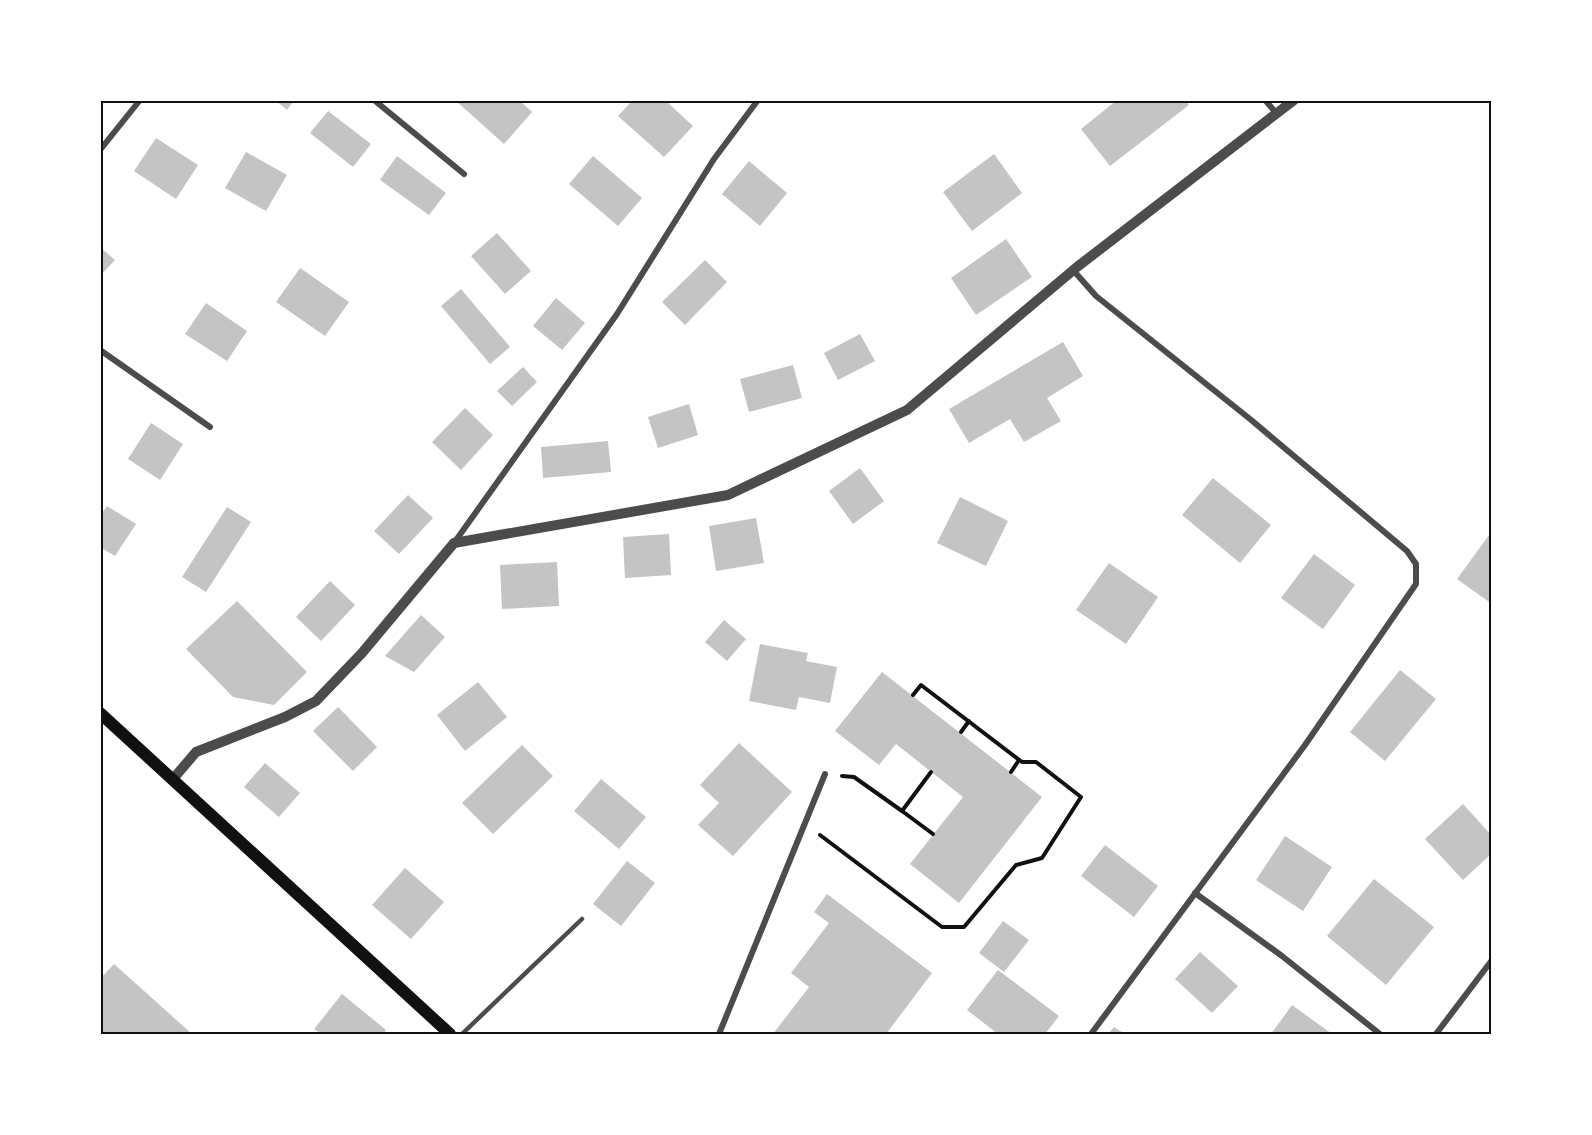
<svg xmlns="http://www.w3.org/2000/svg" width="1592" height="1135" font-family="Quicksand,sans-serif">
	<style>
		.building { fill: #c4c4c4 }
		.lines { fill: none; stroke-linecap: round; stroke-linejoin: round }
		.path { stroke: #111; stroke-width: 4 }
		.service { stroke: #4c4c4c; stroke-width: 4.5 }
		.minor { stroke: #4c4c4c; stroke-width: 6 }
		.tertiary { stroke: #4c4c4c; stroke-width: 10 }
		.secondary { stroke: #111; stroke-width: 12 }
		.neatline { fill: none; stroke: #111; stroke-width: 2 }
	</style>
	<rect width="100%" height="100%" fill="#fff"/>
	<!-- building -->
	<g class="building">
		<polygon points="275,100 294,100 287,110"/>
		<polygon points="455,100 519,100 532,112 504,144"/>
		<polygon points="633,100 665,100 693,126 664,157 618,116"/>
		<polygon points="1117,100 1185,100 1189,105 1110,166 1081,129"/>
		<polygon points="328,111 371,144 353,167 310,133"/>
		<polygon points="156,138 198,165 176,199 134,171"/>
		<polygon points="246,152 287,175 266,211 225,188"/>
		<polygon points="994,154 1022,193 972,231 943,192"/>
		<polygon points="397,156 446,193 429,215 380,180"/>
		<polygon points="593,156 642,198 618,226 569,184"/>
		<polygon points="749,161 787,193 760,226 722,194"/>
		<polygon points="497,233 531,271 505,294 471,256"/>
		<polygon points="1006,239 1032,277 976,315 951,278"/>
		<polygon points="100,247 115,260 100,276"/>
		<polygon points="705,260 727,282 685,325 662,302"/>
		<polygon points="300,268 349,302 325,336 276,302"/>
		<polygon points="461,289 510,347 490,364 441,306"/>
		<polygon points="556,298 585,323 562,350 533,326"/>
		<polygon points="206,303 247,331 227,361 185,334"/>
		<polygon points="860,334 875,361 838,380 824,353"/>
		<polygon points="1063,342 1083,376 1047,398 1061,421 1024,442 1010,419 969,443 949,409"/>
		<polygon points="793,365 802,398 749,412 740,379"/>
		<polygon points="523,367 537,382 512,406 497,391"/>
		<polygon points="689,404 698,435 658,448 648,417"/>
		<polygon points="465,408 493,435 461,470 432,442"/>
		<polygon points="151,423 183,444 160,480 128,459"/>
		<polygon points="608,441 611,472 543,478 541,447"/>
		<polygon points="860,468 884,501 853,524 829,491"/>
		<polygon points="1213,478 1271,525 1240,563 1182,515"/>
		<polygon points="408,495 433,518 399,554 374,531"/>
		<polygon points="960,497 1008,521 986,566 937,543"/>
		<polygon points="107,506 136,524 115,556 100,547 100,516"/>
		<polygon points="227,507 251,522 206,592 182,577"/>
		<polygon points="756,518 764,563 716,571 709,526"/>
		<polygon points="1492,531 1492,604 1457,579"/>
		<polygon points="669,534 671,575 625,578 623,537"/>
		<polygon points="1314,554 1355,585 1323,629 1281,598"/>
		<polygon points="557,562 559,606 502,609 500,565"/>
		<polygon points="1109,563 1158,597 1126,644 1076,610"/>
		<polygon points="330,581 355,605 321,641 296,617"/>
		<polygon points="237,601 307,672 274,705 233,697 186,649"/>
		<polygon points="421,615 445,637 414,672 385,656"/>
		<polygon points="724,620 746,639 727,661 705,642"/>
		<polygon points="760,644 808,653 806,661 837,667 830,703 799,697 796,710 749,701"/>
		<polygon points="1400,670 1436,699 1385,761 1350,732"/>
		<polygon points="882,672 1042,797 959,903 910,864 963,797 896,744 879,765 835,731"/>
		<polygon points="478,682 507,717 465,751 437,715"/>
		<polygon points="338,707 377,747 353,771 313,731"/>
		<polygon points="739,743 792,792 733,856 698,825 719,803 700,785"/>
		<polygon points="522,745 553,776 493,834 462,803"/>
		<polygon points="265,763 300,793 279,817 244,787"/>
		<polygon points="601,779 646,817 619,849 574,811"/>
		<polygon points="1463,804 1492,836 1492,853 1463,880 1425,839"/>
		<polygon points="1285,836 1332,867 1303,911 1256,880"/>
		<polygon points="1105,845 1158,886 1134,917 1081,876"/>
		<polygon points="627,861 655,883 621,926 593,904"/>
		<polygon points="405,868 444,902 411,939 372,905"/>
		<polygon points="1374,879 1434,927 1386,985 1327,936"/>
		<polygon points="827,894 932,973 886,1034 773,1034 809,987 791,973 829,923 814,912"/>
		<polygon points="1003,921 1029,940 1004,972 979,953"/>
		<polygon points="1200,952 1238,986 1212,1013 1175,979"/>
		<polygon points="114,964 192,1034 100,1034 100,979"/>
		<polygon points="998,970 1059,1016 1045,1034 998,1034 967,1010"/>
		<polygon points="342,994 386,1030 383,1034 322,1034 314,1029"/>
		<polygon points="1292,1005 1332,1034 1271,1034"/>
		<polygon points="1114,1027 1125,1034 1108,1034"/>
	</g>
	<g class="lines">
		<!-- path -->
		<g class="path">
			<polyline points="961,732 969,721"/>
			<polyline points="1011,772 1019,760"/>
			<polyline points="842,776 854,777 902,811 931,772"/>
			<polyline points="902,811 933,834"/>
			<polyline points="820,835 942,927 964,927 1016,865 1042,858 1081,797 1036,762 1022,762 921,685 913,695"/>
		</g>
		<!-- service -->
		<polyline class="service" points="462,1034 582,919"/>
		<!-- minor -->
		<g class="minor">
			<polyline points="374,100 464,174"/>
			<polyline points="1265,100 1277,114"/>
			<polyline points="100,150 140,100"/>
			<polyline points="1073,270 1096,296 1250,419 1407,551 1416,564 1416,584 1305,745 1091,1034"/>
			<polyline points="100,350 210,427"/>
			<polyline points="454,543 617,314 714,159 758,100"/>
			<polyline points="1195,893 1282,956 1380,1034"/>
			<polyline points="719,1034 825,774"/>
			<polyline points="1436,1034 1492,960"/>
		</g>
		<!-- tertiary -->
		<polyline class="tertiary" points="173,779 196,752 285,717 316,701 362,653 454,543 728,495 907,410 1077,267 1294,100"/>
		<!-- secondary -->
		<polyline class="secondary" points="100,713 450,1034"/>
	</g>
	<!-- border -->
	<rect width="1592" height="1135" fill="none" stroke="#ffffff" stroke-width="204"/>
	<rect x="102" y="102" width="1388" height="931" class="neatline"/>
</svg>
